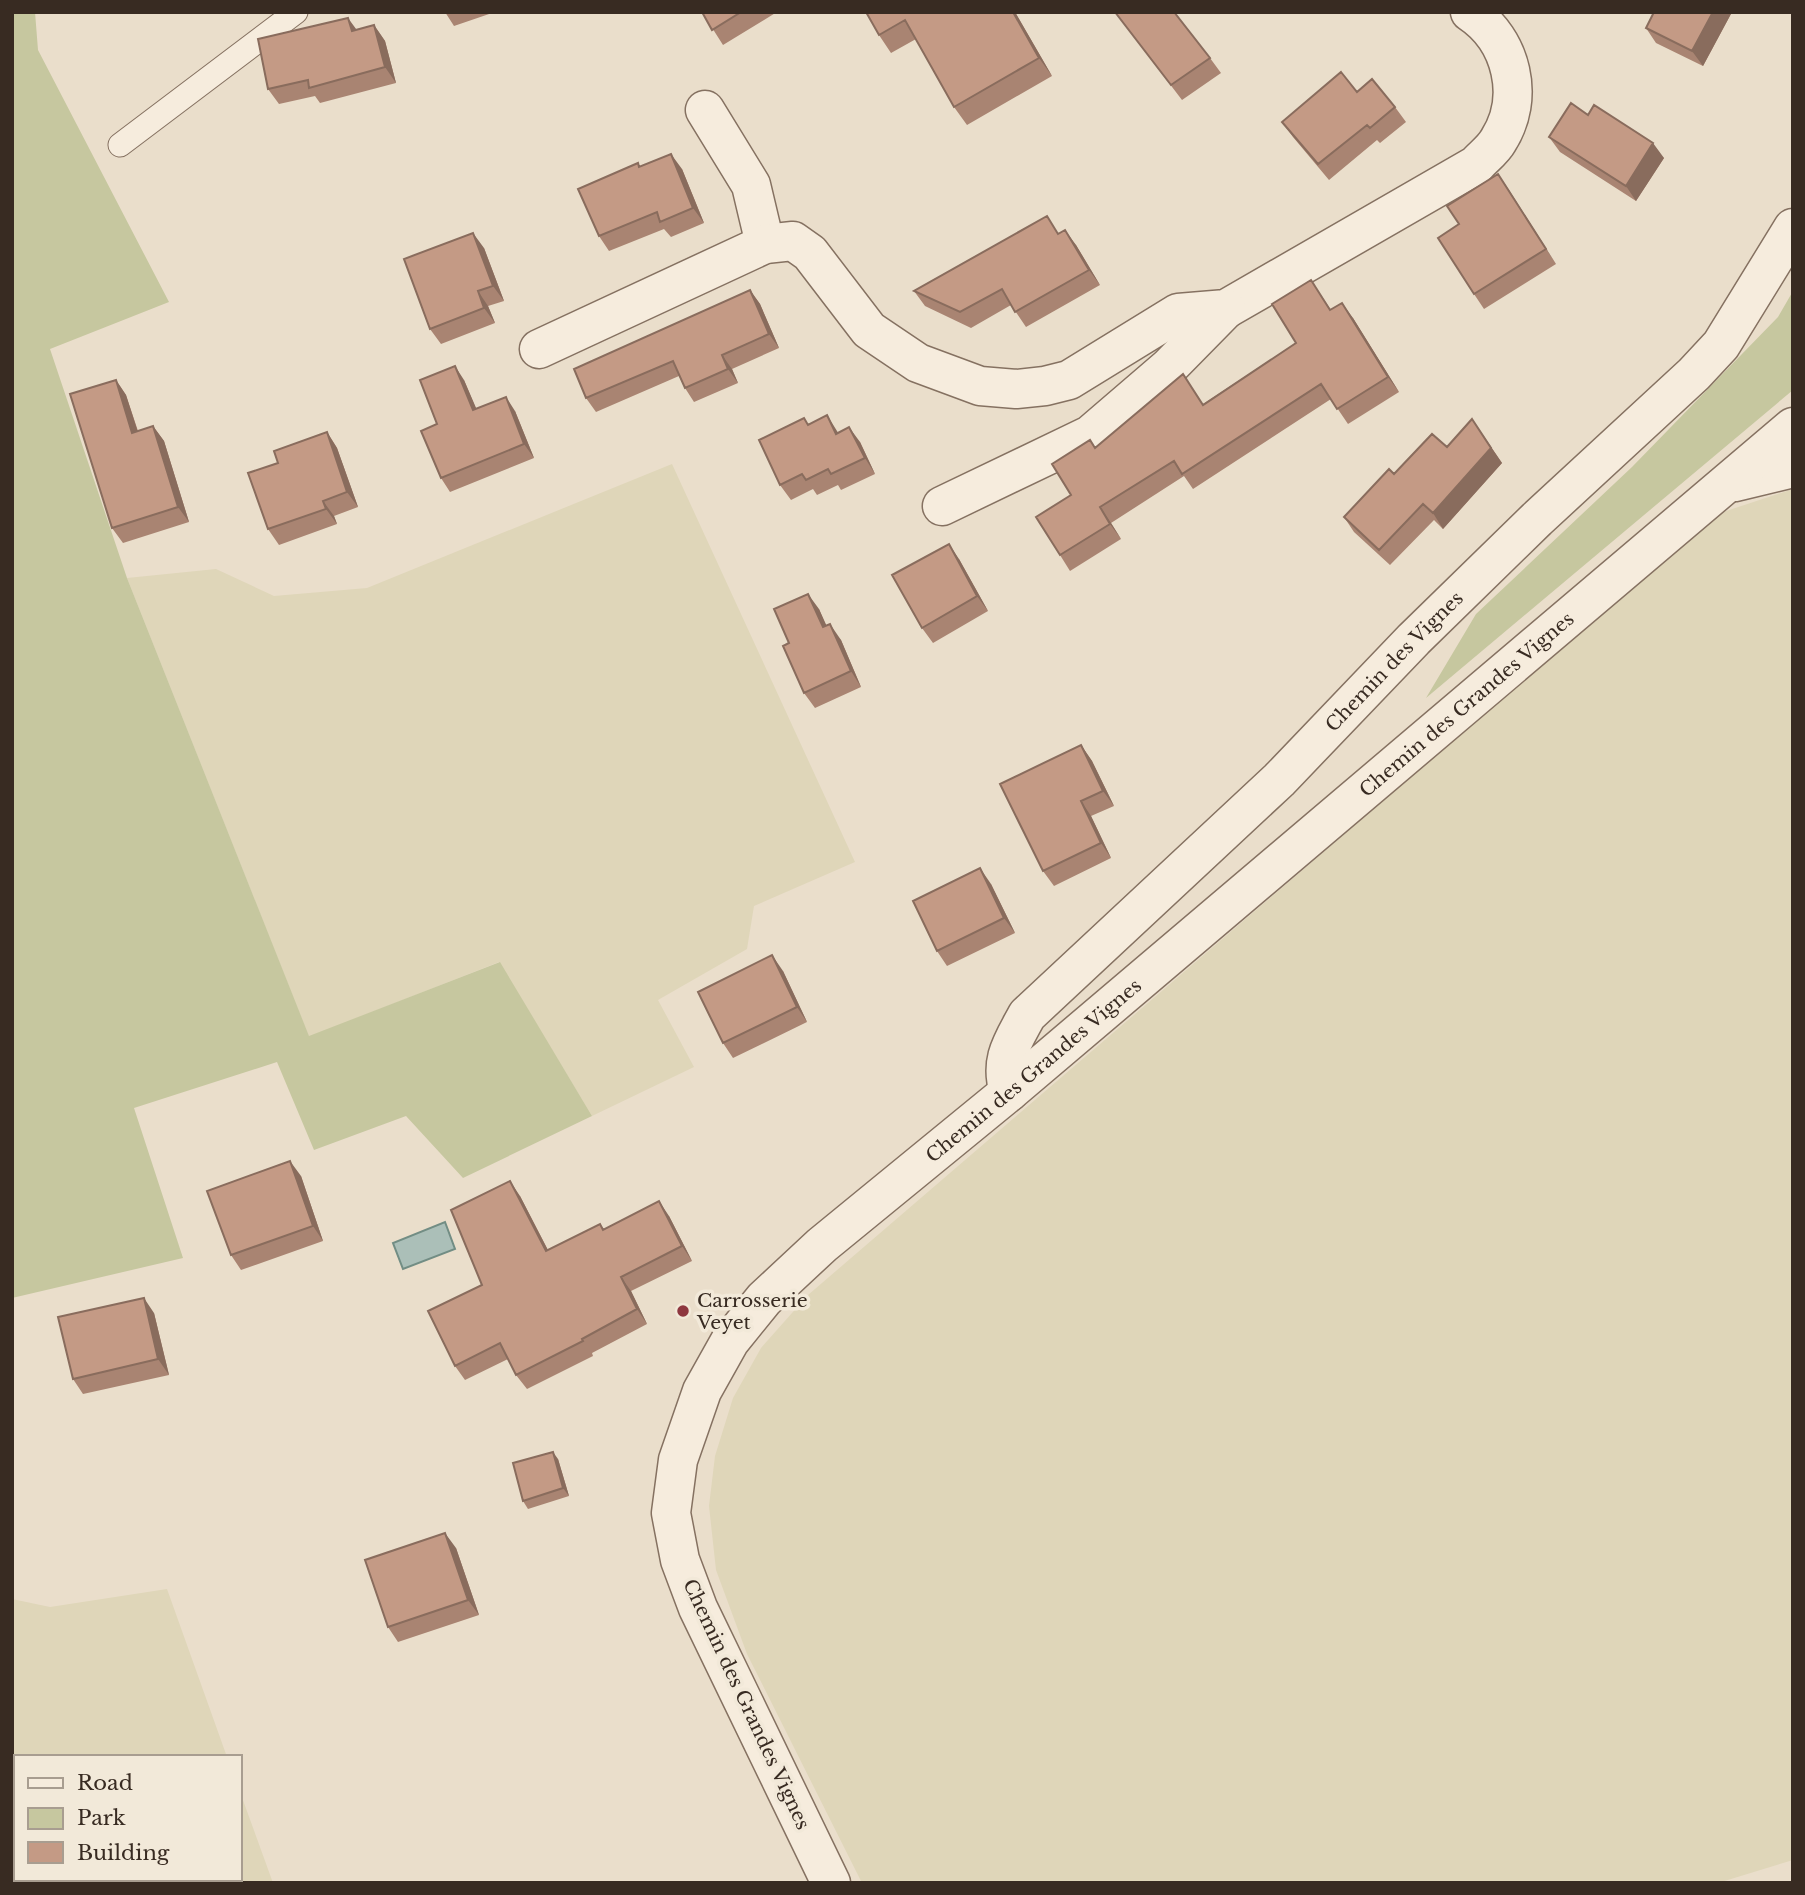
<svg xmlns="http://www.w3.org/2000/svg" width="1805" height="1895" viewBox="0 0 1805 1895" font-family="'Libre Baskerville',serif">
<style>
.farmland{fill:#dfd6b9}
.green{fill:#c6c79f}
.water{fill:#abbfb8;stroke:#728d84;stroke-width:2}
.lines{fill:none;stroke-linecap:round;stroke-linejoin:round}
.service-casing{stroke:#857161;stroke-width:25}
.minor-casing{stroke:#857161;stroke-width:41}
.service{stroke:#f6ecdd;stroke-width:23}
.minor{stroke:#f6ecdd;stroke-width:38}
.wall{fill:#a98472}
.shaded-wall{fill:#896c5d}
.building{fill:#c49a85;stroke:#896c5d;stroke-width:2}
.poi-dot{fill:#8e373f;stroke:#f2e9d9;stroke-width:2.5}
.labels{text-anchor:middle;stroke-width:7;stroke-linejoin:round;paint-order:stroke}
.street-label{font-size:19px;fill:#382b22;stroke:#f2e9d9}
.poi-label{font-size:19px;fill:#382b22;stroke:#f2e9d9;text-anchor:start}
</style>
<rect width="100%" height="100%" fill="#eadecb"/>
<path class="farmland" d="M 672,464 L 855,862 L 754,906 L 747,949 L 658,1000 L 694,1067 L 592,1116 L 499,962 L 309,1037 L 127,578 L 216,569 L 274,596 L 367,588 Z
M 1793,489 L 1793,1860 L 1718,1883 L 862,1883 L 747,1654 L 716,1570 L 709,1506 L 715,1456 L 733,1398 L 761,1348 L 808,1295 L 1717,514 Z
M 167,1589 L 227,1757 L 16,1757 L 16,1879 L 240,1879 L 240,1792 L 273,1883 L 12,1883 L 12,1599 L 50,1607 Z"/>
<path class="green" d="M 12,12 L 35,12 L 38,50 L 169,302 L 50,349 L 127,578 L 309,1036 L 500,962 L 592,1116 L 463,1178 L 406,1116 L 314,1150 L 277,1062 L 134,1108 L 183,1258 L 12,1298 Z
M 1793,291 L 1793,390 L 1426,698 L 1476,614 L 1632,467 L 1778,317 Z"/>
<path class="water" d="M 445,1222 L 455,1249 L 403,1269 L 393,1243 Z"/>
<g class="lines">
<g class="service-casing">
<path id="service" d="M 120,145 L 296,12"/>
</g>
<g class="minor-casing">
<g id="minor">
<path d="M 705,110 L 751,185 L 765,244"/>
<path d="M 539,349 L 765,244 L 793,241 L 810,253 L 869,330 L 918,363 L 980,386 L 1016,389 L 1045,386 L 1069,380 L 1178,313 L 1226,309 L 1476,165 C 1483,157 1493,150 1498,141 C 1526,98 1512,40 1470,12"/>
<path d="M 1735,482 L 1793,468"/>
<path d="M 942,506 L 1090,435 L 1168,368 L 1226,309"/>
<path id="s1" d="M 1009,1092 C 999,1060 1012,1043 1027,1015 L 1279,780 L 1414,639 L 1537,519 L 1694,374 L 1721,345 L 1793,228"/>
<path id="s2" d="M 831,1883 L 698,1608 L 680,1560 L 671,1513 L 678,1460 L 702,1391 L 730,1341 L 764,1299 L 822,1245 L 1009,1092 L 1793,427"/>
</g>
</g>
<use href="#service" class="service"/>
<use href="#minor" class="minor"/>
</g>
<path class="wall" d="M 445,12 L 495,12 L 454,26 Z
M 702,12 L 777,12 L 723,45 Z
M 866,12 L 1015,12 L 1052,76 L 967,125 L 954,107 L 916,39 L 891,53 L 879,35 Z
M 1115,12 L 1210,58 L 1221,73 L 1182,100 Z
M 1654,12 L 1732,12 L 1703,66 L 1656,43 L 1646,28 Z
M 374,25 L 385,41 L 396,83 L 320,103 L 315,96 L 279,104 L 268,89 L 357,30 Z
M 1357,92 L 1395,107 L 1406,122 L 1380,143 L 1377,140 L 1329,180 L 1293,137 L 1282,122 Z
M 1588,115 L 1664,158 L 1636,201 L 1560,152 L 1549,137 Z
M 640,166 L 682,169 L 704,223 L 671,237 L 664,229 L 609,251 L 599,236 Z
M 1498,174 L 1556,264 L 1484,309 L 1474,294 L 1459,224 Z
M 1059,233 L 1076,245 L 1100,285 L 1026,327 L 1011,305 L 971,328 L 925,306 L 914,291 Z
M 484,248 L 504,301 L 488,306 L 495,323 L 441,344 L 430,329 Z
M 750,290 L 760,304 L 779,348 L 732,369 L 738,383 L 694,402 L 685,388 L 679,376 L 596,412 L 586,398 Z
M 1321,295 L 1331,310 L 1353,318 L 1399,392 L 1348,424 L 1331,399 L 1193,489 L 1184,476 L 1111,523 L 1121,539 L 1070,571 L 1060,555 L 1071,495 L 1090,440 L 1095,448 L 1203,404 L 1296,343 Z
M 116,380 L 126,395 L 138,431 L 153,426 L 164,441 L 189,522 L 123,543 L 112,528 Z
M 464,380 L 476,409 L 515,411 L 534,458 L 450,492 L 441,478 L 437,424 Z
M 1472,419 L 1502,463 L 1443,529 L 1434,520 L 1390,565 L 1354,532 L 1344,517 L 1394,474 L 1447,447 Z
M 809,425 L 838,433 L 860,442 L 875,474 L 841,490 L 838,485 L 817,495 L 813,489 L 791,500 L 780,485 Z
M 327,432 L 337,448 L 358,507 L 334,516 L 337,524 L 279,545 L 268,529 L 278,463 Z
M 959,559 L 988,611 L 933,643 L 922,628 Z
M 819,609 L 826,626 L 841,640 L 861,687 L 815,708 L 804,693 L 789,643 Z
M 1081,745 L 1092,761 L 1114,806 L 1091,816 L 1111,858 L 1054,886 L 1043,871 Z
M 991,884 L 1015,933 L 947,966 L 937,951 Z
M 783,971 L 807,1022 L 733,1058 L 723,1043 Z
M 301,1176 L 323,1241 L 241,1270 L 231,1255 Z
M 520,1196 L 548,1250 L 600,1224 L 604,1229 L 669,1216 L 692,1261 L 631,1291 L 647,1324 L 592,1353 L 593,1356 L 527,1389 L 516,1375 L 508,1359 L 465,1380 L 455,1366 L 482,1285 Z
M 154,1313 L 169,1375 L 83,1394 L 73,1379 Z
M 558,1459 L 569,1496 L 528,1509 L 523,1501 Z
M 456,1548 L 479,1615 L 398,1642 L 388,1627 Z"/>
<path class="shaded-wall" d="M 1013,12 L 1015,12 L 1052,76 L 1039,58 Z
M 1713,12 L 1732,12 L 1703,66 L 1692,51 Z
M 348,18 L 359,33 L 352,31 Z
M 374,25 L 385,41 L 396,83 L 385,67 Z
M 1653,143 L 1664,158 L 1636,201 L 1626,186 Z
M 671,154 L 682,169 L 704,223 L 693,208 Z
M 1498,174 L 1509,190 L 1556,264 L 1546,249 Z
M 1065,230 L 1076,245 L 1100,285 L 1089,270 Z
M 473,233 L 484,248 L 504,301 L 493,286 Z
M 750,290 L 760,304 L 779,348 L 769,334 Z
M 478,291 L 488,306 L 495,323 L 484,308 Z
M 1342,303 L 1353,318 L 1399,392 L 1388,377 Z
M 722,355 L 732,369 L 738,383 L 728,369 Z
M 455,366 L 464,380 L 483,424 L 473,410 Z
M 116,380 L 126,395 L 143,448 L 132,433 Z
M 506,397 L 515,411 L 534,458 L 524,444 Z
M 827,415 L 837,431 L 847,449 L 836,434 Z
M 1472,419 L 1502,463 L 1443,529 L 1433,513 Z
M 153,426 L 164,441 L 189,522 L 178,507 Z
M 849,427 L 860,442 L 875,474 L 865,458 Z
M 327,432 L 337,448 L 358,507 L 347,492 Z
M 323,501 L 334,516 L 337,524 L 326,509 Z
M 1100,507 L 1111,523 L 1121,539 L 1110,524 Z
M 949,544 L 959,559 L 988,611 L 977,596 Z
M 808,594 L 819,609 L 834,642 L 823,627 Z
M 830,624 L 841,640 L 861,687 L 851,671 Z
M 1081,745 L 1092,761 L 1114,806 L 1103,791 Z
M 1081,801 L 1091,816 L 1111,858 L 1101,843 Z
M 980,868 L 991,884 L 1015,933 L 1004,918 Z
M 772,955 L 783,971 L 807,1022 L 797,1007 Z
M 290,1161 L 301,1176 L 323,1241 L 313,1226 Z
M 510,1181 L 520,1196 L 556,1266 L 546,1251 Z
M 659,1201 L 669,1216 L 692,1261 L 682,1246 Z
M 621,1277 L 631,1291 L 647,1324 L 637,1309 Z
M 144,1298 L 154,1313 L 169,1375 L 158,1359 Z
M 553,1452 L 558,1459 L 569,1496 L 563,1488 Z
M 445,1533 L 456,1548 L 479,1615 L 468,1600 Z"/>
<path class="building" d="M 702,12 L 741,12 L 712,30 Z
M 866,12 L 1013,12 L 1039,58 L 954,107 L 905,20 L 879,35 Z
M 1115,12 L 1174,12 L 1210,58 L 1171,85 Z
M 1654,12 L 1713,12 L 1692,51 L 1646,28 Z
M 348,18 L 352,31 L 374,25 L 385,67 L 309,88 L 308,80 L 268,89 L 258,39 Z
M 1341,72 L 1357,92 L 1372,79 L 1395,107 L 1370,128 L 1367,125 L 1318,164 L 1282,122 Z
M 1571,103 L 1588,115 L 1594,105 L 1653,143 L 1626,186 L 1549,137 Z
M 671,154 L 693,208 L 660,222 L 657,212 L 599,236 L 578,189 L 638,163 L 639,167 Z
M 1498,174 L 1546,249 L 1474,294 L 1438,238 L 1459,224 L 1447,206 Z
M 1047,216 L 1058,234 L 1065,230 L 1089,270 L 1015,312 L 1002,289 L 960,312 L 914,291 Z
M 473,233 L 493,286 L 478,291 L 484,308 L 430,329 L 404,259 Z
M 1311,280 L 1330,310 L 1342,303 L 1388,377 L 1337,409 L 1321,384 L 1182,474 L 1174,461 L 1100,507 L 1110,524 L 1060,555 L 1036,517 L 1071,495 L 1052,464 L 1090,440 L 1095,448 L 1183,374 L 1203,405 L 1296,343 L 1272,304 Z
M 750,290 L 769,334 L 722,355 L 728,369 L 685,388 L 673,361 L 586,398 L 574,369 Z
M 455,366 L 473,410 L 506,397 L 524,444 L 441,478 L 421,431 L 437,424 L 420,380 Z
M 116,380 L 132,433 L 153,426 L 178,507 L 112,528 L 70,394 Z
M 827,415 L 836,434 L 849,427 L 865,458 L 831,474 L 828,469 L 806,480 L 802,474 L 780,485 L 759,440 L 804,418 L 808,425 Z
M 1472,419 L 1491,448 L 1433,513 L 1423,504 L 1379,550 L 1344,517 L 1389,469 L 1394,474 L 1432,434 L 1447,447 Z
M 327,432 L 347,492 L 323,501 L 326,509 L 268,529 L 248,473 L 278,463 L 274,451 Z
M 949,544 L 977,596 L 922,628 L 892,575 Z
M 808,594 L 823,627 L 830,624 L 851,671 L 804,693 L 783,646 L 789,643 L 774,609 Z
M 1081,745 L 1103,791 L 1081,801 L 1101,843 L 1043,871 L 1000,784 Z
M 980,868 L 1004,918 L 937,951 L 913,901 Z
M 772,955 L 797,1007 L 723,1043 L 698,992 Z
M 290,1161 L 313,1226 L 231,1255 L 207,1191 Z
M 510,1181 L 546,1251 L 600,1224 L 603,1230 L 659,1201 L 682,1246 L 621,1277 L 637,1309 L 582,1339 L 583,1341 L 516,1375 L 500,1343 L 455,1366 L 428,1311 L 482,1285 L 451,1210 Z
M 144,1298 L 158,1359 L 73,1379 L 58,1317 Z
M 553,1452 L 563,1488 L 523,1501 L 513,1463 Z
M 445,1533 L 468,1600 L 388,1627 L 365,1560 Z"/>
<circle class="poi-dot" cx="683" cy="1311" r="7"/>
<g class="labels">
<g class="street-label">
<text dy="7" stroke="none"><textPath href="#s1" startOffset="592">Chemin des Vignes</textPath></text>
<text dy="7" stroke="none"><textPath href="#s2" startOffset="1563">Chemin des Grandes Vignes</textPath></text>
<text dy="7" stroke="none"><textPath href="#s2" startOffset="996">Chemin des Grandes Vignes</textPath></text>
<text transform="translate(747 1704) rotate(65)" y="7">Chemin des Grandes Vignes</text>
</g>
<g class="poi-label">
<text x="697" y="1307">Carrosserie<tspan x="697" dy="22">Veyet</tspan></text>
</g>
</g>
<rect width="1805" height="1895" fill="none" stroke="#382b22" stroke-width="28"/>
<rect x="14" y="1755" width="228" height="126" fill="#f2e9d9" stroke="#a89d90" stroke-width="2"/>
<rect x="28" y="1778" width="35" height="10" fill="#f6ecdd" stroke="#a89d90" stroke-width="2"/>
<text x="77" y="1790" font-size="21" fill="#382b22">Road</text>
<rect x="28" y="1808" width="35" height="21" fill="#c6c79f" stroke="#a89d90" stroke-width="2"/>
<text x="77" y="1825" font-size="21" fill="#382b22">Park</text>
<rect x="28" y="1842" width="35" height="21" fill="#c49a85" stroke="#a89d90" stroke-width="2"/>
<text x="77" y="1860" font-size="21" fill="#382b22">Building</text>
</svg>
